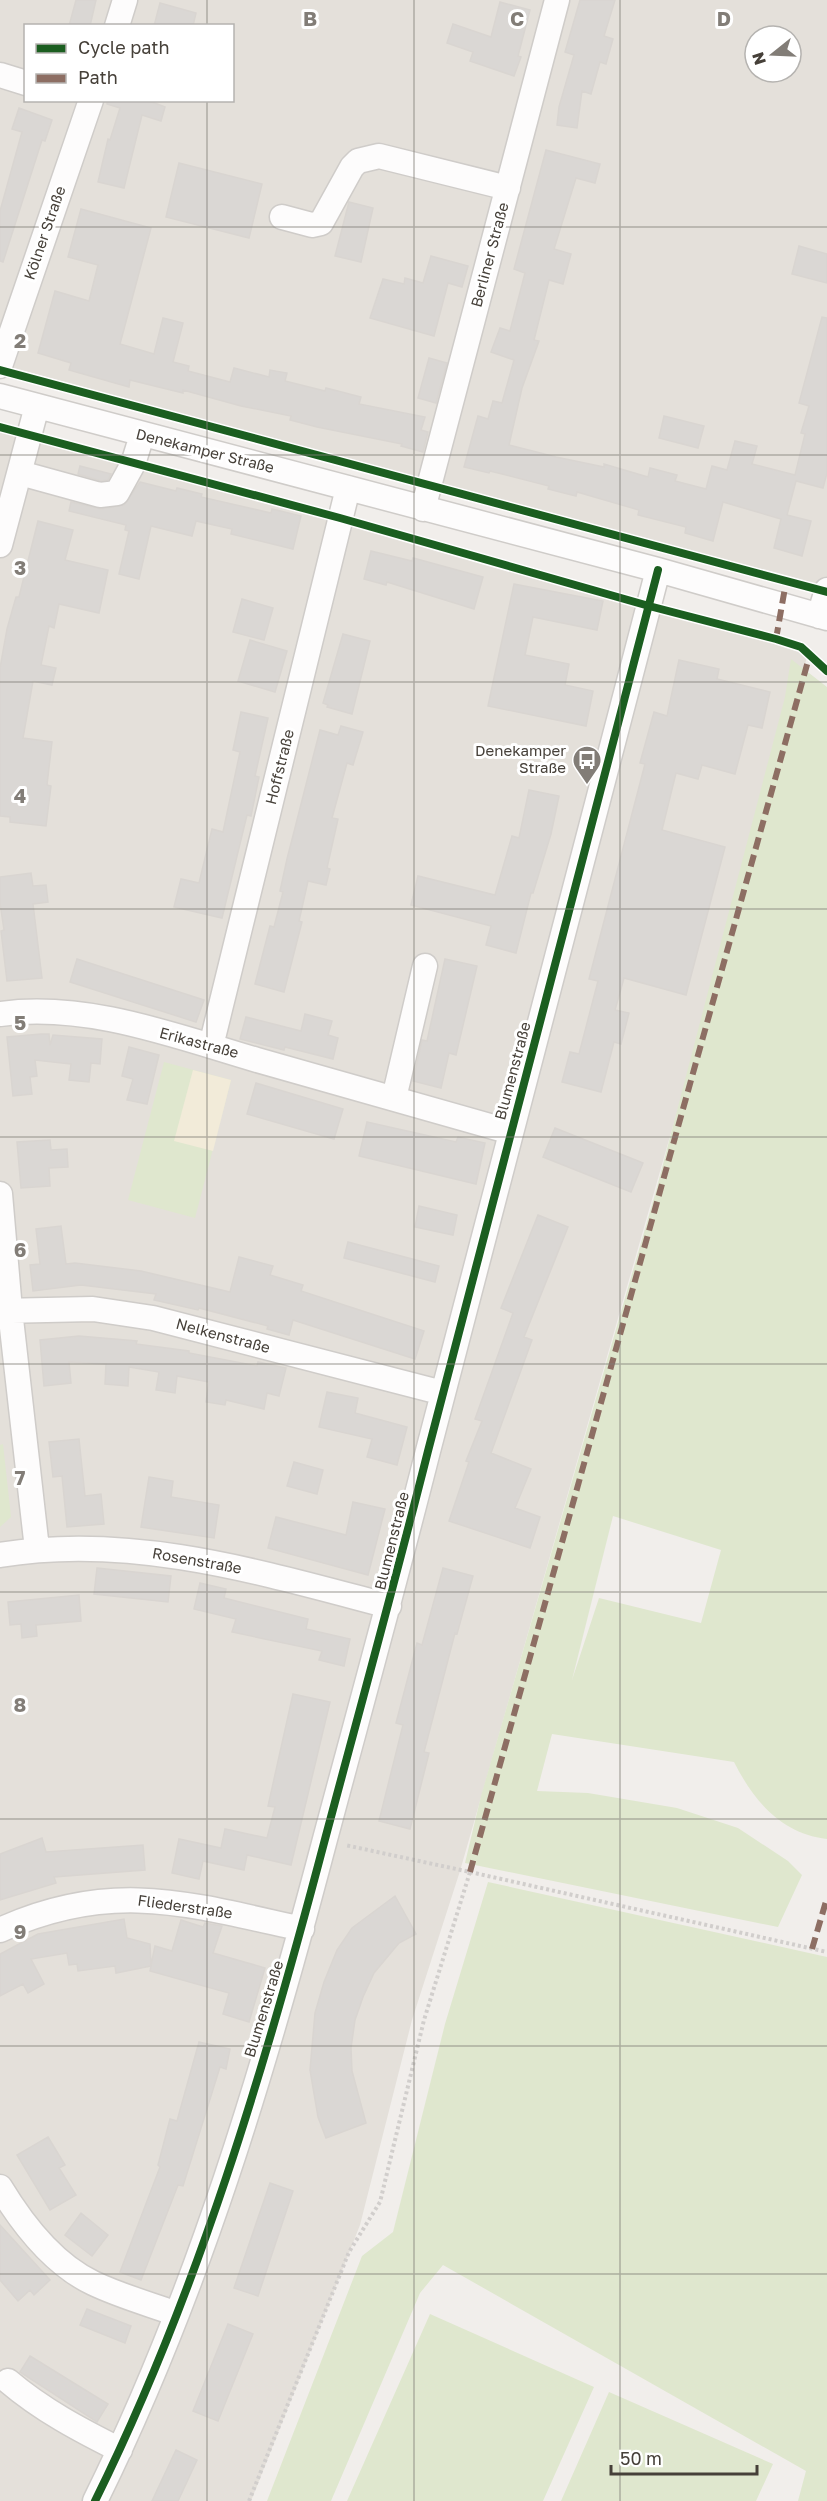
<svg xmlns="http://www.w3.org/2000/svg" width="827" height="2501" viewBox="0 0 827 2501" font-family="'Golos Text',sans-serif">
<style>
.residential{fill:#e4e0da;fill-rule:evenodd}
.green{fill:#dfe7ce;fill-rule:evenodd}
.sand{fill:#f2ebd9}
.building{fill:#dad7d4;stroke:#d9d5d1;stroke-width:1.5}
.lines{fill:none;stroke-linecap:round;stroke-linejoin:round}
.minor-casing{stroke:#cfccc9;stroke-width:27}
.path{stroke:#d1cecc;stroke-width:4;stroke-dasharray:3 3;stroke-linecap:butt}
.minor{stroke:#fdfcfc;stroke-width:24}
.quiet{stroke:#8d6e63;stroke-width:6;stroke-dasharray:12 6;stroke-linecap:butt}
.cycleway-casing{stroke:#fff;stroke-width:11}
.cycleway{stroke:#1b5e20;stroke-width:8}
.grid{fill:none;stroke:#827d77;stroke-width:1.5;stroke-opacity:0.55}
.labels{text-anchor:middle;stroke-width:6;stroke-linejoin:round;paint-order:stroke}
.street-label{font-size:15px;fill:#464039;stroke:#fff}
.poi-label{font-size:15px;fill:#464039;stroke:#fff;text-anchor:end}
.grid-label{font-size:20px;text-anchor:middle;font-weight:bold;fill:#827d77;stroke:#fff;stroke-width:6;stroke-linejoin:round;paint-order:stroke}
</style>
<rect width="100%" height="100%" fill="#f1eeeb"/>
<path class="residential" d="M 0,0 L 827,0 L 827,595 L 0,364 ZM 26,26 L 232,26 L 232,100 L 26,100 ZM 755,36 L 791,36 L 791,72 L 755,72 Z
M 0,431 L 809,650 L 460,1871 L 412,2020 L 360,2225 L 251,2501 L 0,2501 Z"/>
<path class="green" d="M 791,659 L 827,687 L 827,1839 C 781,1834 754,1801 734,1762 L 552,1734 L 537,1791 L 588,1793 L 677,1808 L 738,1828 L 788,1861 L 802,1875 L 778,1927 L 465,1863 L 481,1796 L 656,1191 L 785,697 ZM 613,1516 L 721,1550 L 701,1623 L 599,1598 L 572,1680 Z
M 164,1062 L 231,1080 L 195,1218 L 128,1200 Z
M 3,1444 L 11,1517 L 0,1527 L 0,1445 Z
M 488,1882 L 827,1957 L 827,2501 L 798,2501 L 806,2471 L 443,2265 L 420,2293 L 331,2501 L 267,2501 L 362,2256 L 393,2232 L 445,2024 Z
M 430,2314 L 594,2387 L 543,2501 L 347,2501 Z
M 609,2392 L 773,2464 L 756,2501 L 561,2501 Z"/>
<path class="sand" d="M 193,1070 L 231,1080 L 213,1151 L 174,1141 Z"/>
<path class="building" d="M 76,0 L 96,0 L 90,26 L 69,26 Z
M 580,0 L 615,0 L 604,36 L 613,39 L 606,64 L 600,62 L 591,94 L 582,91 L 577,128 L 557,125 L 559,107 L 574,55 L 565,52 Z
M 500,2 L 530,10 L 518,56 L 521,57 L 514,76 L 470,61 L 473,52 L 447,43 L 453,24 L 491,37 Z
M 160,3 L 196,13 L 193,26 L 154,26 Z
M 107,100 L 147,100 L 165,107 L 161,121 L 142,115 L 124,188 L 98,182 L 108,139 L 110,140 L 120,108 L 107,104 Z
M 19,108 L 52,120 L 45,141 L 42,140 L 3,262 L 0,261 L 0,211 L 22,132 L 12,129 Z
M 546,150 L 600,164 L 595,183 L 576,178 L 554,249 L 571,254 L 563,284 L 549,280 L 534,340 L 539,341 L 522,388 L 509,445 L 556,457 L 604,467 L 604,464 L 648,477 L 650,468 L 677,475 L 675,481 L 706,489 L 712,466 L 727,470 L 735,441 L 757,446 L 752,464 L 795,475 L 805,434 L 801,433 L 809,406 L 799,403 L 822,317 L 827,318 L 827,473 L 823,488 L 796,481 L 787,515 L 811,521 L 802,556 L 774,548 L 781,519 L 723,502 L 713,541 L 685,533 L 686,527 L 638,515 L 639,510 L 577,492 L 576,496 L 548,489 L 549,486 L 490,471 L 489,473 L 464,467 L 478,416 L 488,419 L 493,401 L 502,403 L 514,360 L 491,352 L 500,328 L 510,331 L 525,273 L 514,269 Z
M 179,163 L 262,184 L 249,238 L 166,217 Z
M 349,202 L 373,208 L 361,262 L 335,256 Z
M 81,209 L 151,228 L 120,344 L 154,354 L 163,318 L 183,323 L 173,362 L 189,366 L 188,371 L 230,382 L 234,368 L 269,377 L 270,370 L 287,373 L 285,381 L 325,391 L 326,388 L 361,397 L 359,404 L 425,417 L 421,430 L 428,432 L 423,452 L 401,446 L 402,444 L 317,427 L 290,420 L 291,416 L 241,406 L 183,390 L 183,393 L 130,380 L 129,387 L 69,370 L 71,363 L 38,353 L 55,291 L 89,301 L 98,265 L 68,257 Z
M 799,246 L 827,254 L 827,283 L 792,274 Z
M 431,256 L 468,266 L 462,287 L 448,283 L 434,336 L 370,318 L 383,279 L 404,284 L 405,278 L 423,283 Z
M 429,358 L 447,363 L 436,403 L 418,398 Z
M 664,416 L 704,426 L 698,448 L 659,438 Z
M 80,466 L 111,474 L 108,480 L 101,481 L 78,474 Z
M 140,482 L 176,491 L 177,488 L 202,494 L 201,497 L 271,513 L 272,509 L 301,516 L 293,549 L 231,534 L 232,529 L 196,521 L 192,536 L 151,526 L 139,579 L 119,574 L 129,531 L 125,530 L 126,525 L 69,511 L 71,502 L 101,509 L 124,505 Z
M 38,521 L 73,530 L 65,560 L 108,570 L 99,613 L 59,604 L 54,628 L 49,626 L 41,665 L 56,668 L 52,685 L 33,681 L 23,738 L 52,742 L 47,785 L 51,786 L 46,826 L 10,822 L 10,817 L 0,816 L 0,668 L 7,629 L 16,597 L 19,597 Z
M 371,551 L 412,561 L 413,558 L 483,577 L 474,609 L 387,582 L 386,585 L 364,579 Z
M 514,584 L 603,601 L 597,630 L 533,617 L 525,655 L 569,664 L 565,685 L 593,691 L 586,726 L 488,706 Z
M 242,599 L 273,608 L 264,640 L 233,632 Z
M 343,634 L 370,641 L 352,714 L 327,707 L 328,705 L 323,703 Z
M 250,640 L 287,651 L 275,692 L 238,681 Z
M 679,660 L 719,669 L 717,679 L 770,692 L 762,728 L 748,725 L 735,774 L 702,765 L 698,779 L 676,773 L 662,830 L 725,847 L 686,995 L 624,978 L 615,1010 L 629,1013 L 621,1044 L 614,1042 L 601,1092 L 562,1082 L 570,1052 L 579,1054 L 598,981 L 589,979 L 645,764 L 640,763 L 654,712 L 667,716 Z
M 241,712 L 268,718 L 255,776 L 259,777 L 251,816 L 247,815 L 222,918 L 174,907 L 181,879 L 199,883 L 212,829 L 223,832 L 240,752 L 233,750 Z
M 341,726 L 363,732 L 353,765 L 347,763 L 332,818 L 338,819 L 327,868 L 330,869 L 326,885 L 308,881 L 299,921 L 302,922 L 284,992 L 255,984 L 270,926 L 274,927 L 283,892 L 280,891 L 287,859 L 320,730 L 338,735 Z
M 529,790 L 559,796 L 551,834 L 533,893 L 531,893 L 516,953 L 486,945 L 491,926 L 411,905 L 418,876 L 495,895 L 512,836 L 519,838 Z
M 31,873 L 33,886 L 46,885 L 48,902 L 33,904 L 42,978 L 7,981 L 1,931 L 4,930 L 0,903 L 0,877 Z
M 77,959 L 204,1000 L 196,1022 L 70,982 Z
M 445,959 L 477,966 L 456,1055 L 449,1053 L 441,1088 L 413,1081 L 422,1040 L 427,1041 Z
M 305,1014 L 332,1021 L 328,1035 L 338,1038 L 333,1059 L 285,1047 L 284,1050 L 240,1039 L 246,1017 L 301,1031 Z
M 41,1034 L 49,1034 L 50,1045 L 53,1035 L 102,1039 L 100,1064 L 91,1063 L 89,1082 L 69,1080 L 71,1064 L 35,1060 L 37,1076 L 30,1077 L 32,1094 L 13,1096 L 7,1037 Z
M 129,1047 L 159,1055 L 147,1104 L 127,1100 L 133,1079 L 122,1076 Z
M 256,1083 L 343,1109 L 334,1139 L 247,1114 Z
M 367,1122 L 456,1142 L 458,1137 L 485,1143 L 476,1184 L 359,1156 Z
M 555,1128 L 643,1163 L 631,1192 L 543,1157 Z
M 50,1140 L 51,1150 L 67,1149 L 68,1167 L 49,1168 L 50,1186 L 21,1188 L 17,1142 Z
M 419,1206 L 457,1215 L 453,1235 L 415,1227 Z
M 538,1215 L 568,1227 L 524,1337 L 532,1340 L 491,1453 L 531,1469 L 515,1508 L 540,1517 L 530,1548 L 449,1521 L 469,1462 L 466,1461 L 482,1421 L 475,1419 L 513,1313 L 501,1308 Z
M 61,1226 L 66,1264 L 75,1263 L 141,1271 L 230,1292 L 239,1257 L 273,1266 L 270,1275 L 303,1285 L 301,1291 L 424,1331 L 415,1359 L 293,1320 L 289,1335 L 267,1329 L 268,1326 L 199,1308 L 198,1310 L 154,1300 L 156,1294 L 81,1285 L 33,1291 L 30,1265 L 40,1264 L 36,1229 Z
M 348,1242 L 439,1266 L 435,1282 L 344,1258 Z
M 79,1336 L 137,1341 L 136,1344 L 189,1351 L 189,1353 L 257,1366 L 258,1362 L 286,1368 L 279,1396 L 267,1393 L 264,1409 L 226,1400 L 225,1405 L 206,1402 L 209,1382 L 177,1376 L 175,1393 L 156,1390 L 159,1372 L 129,1367 L 128,1386 L 105,1384 L 106,1364 L 69,1362 L 71,1383 L 44,1386 L 40,1340 Z
M 327,1392 L 358,1398 L 355,1413 L 407,1427 L 397,1465 L 367,1457 L 372,1439 L 319,1427 Z
M 79,1439 L 85,1496 L 101,1494 L 104,1524 L 67,1527 L 62,1476 L 53,1477 L 49,1442 Z
M 294,1462 L 323,1470 L 317,1494 L 287,1486 Z
M 149,1477 L 173,1481 L 171,1497 L 219,1505 L 214,1538 L 141,1527 Z
M 353,1502 L 385,1509 L 368,1575 L 268,1548 L 276,1517 L 346,1535 Z
M 97,1568 L 171,1576 L 168,1602 L 94,1594 Z
M 443,1568 L 473,1576 L 457,1634 L 455,1633 L 424,1752 L 429,1753 L 410,1829 L 379,1821 L 403,1725 L 396,1723 L 417,1643 L 422,1645 Z
M 200,1583 L 226,1589 L 224,1598 L 308,1619 L 306,1629 L 350,1639 L 344,1666 L 319,1660 L 322,1651 L 232,1632 L 236,1619 L 194,1609 Z
M 79,1595 L 81,1621 L 36,1625 L 37,1636 L 22,1638 L 21,1624 L 10,1625 L 8,1602 Z
M 293,1694 L 330,1702 L 291,1865 L 247,1855 L 244,1870 L 203,1861 L 199,1879 L 172,1873 L 179,1839 L 221,1848 L 225,1829 L 267,1838 L 275,1807 L 268,1806 Z
M 42,1838 L 46,1852 L 143,1845 L 145,1870 L 54,1877 L 56,1883 L 0,1900 L 0,1854 Z
M 395,1896 L 416,1934 L 399,1943 L 374,1973 L 363,1997 L 355,2020 L 351,2048 L 352,2071 L 366,2123 L 326,2138 L 318,2117 L 310,2070 L 315,2013 L 324,1982 L 337,1950 L 352,1928 Z
M 124,1919 L 127,1938 L 150,1944 L 151,1965 L 155,1946 L 172,1951 L 181,1920 L 203,1927 L 205,1923 L 222,1926 L 213,1953 L 265,1968 L 249,2022 L 223,2014 L 229,1993 L 150,1971 L 151,1966 L 116,1973 L 115,1966 L 78,1971 L 77,1964 L 69,1965 L 67,1953 L 31,1959 L 44,1984 L 28,1993 L 23,1984 L 0,1996 L 0,1954 L 38,1934 Z
M 199,2042 L 230,2049 L 226,2069 L 220,2067 L 183,2186 L 178,2185 L 141,2280 L 120,2272 L 160,2167 L 158,2165 L 170,2119 L 177,2121 Z
M 48,2137 L 65,2165 L 59,2168 L 76,2195 L 50,2210 L 17,2155 Z
M 270,2183 L 293,2191 L 258,2296 L 234,2288 Z
M 81,2213 L 108,2235 L 92,2256 L 65,2235 Z
M 0,2225 L 50,2280 L 34,2295 L 30,2290 L 18,2301 L 0,2280 Z
M 87,2309 L 131,2326 L 125,2343 L 80,2325 Z
M 228,2324 L 253,2334 L 218,2421 L 193,2411 Z
M 30,2356 L 108,2404 L 97,2422 L 20,2372 Z
M 176,2450 L 197,2460 L 178,2501 L 152,2501 Z"/>
<g class="lines">
<g class="minor-casing">
<path id="minor" d="M 117,26 L 125,0
M 0,75 L 26,83
M 282,217 L 312,225 L 321,223 L 352,167 L 358,161 L 379,156 L 508,188
M 0,366 L 91,100
M 0,396 L 658,570 L 827,618
M 20,473 L 100,495 L 117,493 L 133,464 L 142,435
M 423,509 L 557,0
M 0,545 L 37,406
M 819,616 L 827,590
M 0,1014 C 87,1002 175,1036 257,1060 C 342,1084 426,1108 511,1132
M 211,1046 L 348,488
M 394,1098 L 425,966
M 0,1194 L 10,1310 L 37,1549
M 0,1311 L 93,1309 L 153,1318 L 443,1393
M 0,1555 C 132,1533 263,1573 389,1606
M 0,1930 C 112,1879 189,1904 302,1929
M 0,2187 C 23,2225 53,2264 93,2283 C 120,2296 149,2304 177,2314
M 8,2381 C 42,2410 80,2430 120,2450
M 95,2501 C 198,2293 265,2067 324,1843 C 359,1712 395,1582 428,1451 C 502,1157 582,864 658,570"/>
</g>
<path class="path" d="M 470,1872 L 827,1952
M 249,2501 L 349,2252 L 380,2202 L 424,2020 L 470,1872 L 345,1845"/>
<use href="#minor" class="minor"/>
<path class="quiet" d="M 776,639 L 786,582
M 470,1872 L 810,654
M 812,1949 L 827,1898"/>
<g class="cycleway-casing">
<path id="cycleway" d="M 0,370 L 827,592
M 0,427 L 340,518 L 649,606 L 776,639 L 801,647 L 827,671
M 95,2501 C 198,2293 265,2067 324,1843 C 359,1712 395,1582 428,1451 C 502,1157 582,864 658,570"/>
</g>
<use href="#cycleway" class="cycleway"/>
</g>
<path class="grid" d="M 207,0 L 207,26M 414,0 L 414,2501M 620,0 L 620,2501M 207,100 L 207,2501M 0,227 L 827,227M 0,455 L 827,455M 0,682 L 827,682M 0,909 L 827,909M 0,1137 L 827,1137M 0,1364 L 827,1364M 0,1592 L 827,1592M 0,1819 L 827,1819M 0,2046 L 827,2046M 0,2274 L 827,2274"/>
<defs>
<g id="bus-pin" transform="scale(1.5)"><path d="M0 17L-7.5 6A9.5 9.5 0 1 1 7.5 6Z" fill="#827d77" stroke="#fff"/><path d="M-5-6H5V4H4V6H2V4H-2V6H-4V4H-5ZM-3.5-4V0h7V-4ZM-3.5 1.2v1.5H-2V1.2ZM2 1.2v1.5H3.5V1.2Z" fill="#fff"/></g>
</defs>
<g fill-rule="evenodd">
<use href="#bus-pin" x="587" y="760"/>
</g>
<g class="labels">
<g class="street-label">
<text transform="translate(45 233) rotate(-71)" y="5">Kölner Straße</text>
<text transform="translate(490 255) rotate(-75)" y="5">Berliner Straße</text>
<text transform="translate(205 451) rotate(14)" y="5">Denekamper Straße</text>
<text transform="translate(280 767) rotate(-76)" y="5">Hoffstraße</text>
<text transform="translate(199 1043) rotate(15)" y="5">Erikastraße</text>
<text transform="translate(513 1071) rotate(-75)" y="5">Blumenstraße</text>
<text transform="translate(223 1336) rotate(15)" y="5">Nelkenstraße</text>
<text transform="translate(392 1541) rotate(-76)" y="5">Blumenstraße</text>
<text transform="translate(197 1561) rotate(10)" y="5">Rosenstraße</text>
<text transform="translate(185 1907) rotate(8)" y="5">Fliederstraße</text>
<text transform="translate(264 2009) rotate(-73)" y="5">Blumenstraße</text>
</g>
<g class="poi-label">
<text x="566" y="756">Denekamper<tspan x="566" dy="17">Straße</tspan></text>
</g>
</g>
<g class="grid-label">
<text x="310" y="26">B</text>
<text x="517" y="26">C</text>
<text x="724" y="26">D</text>
<text x="20" y="348">2</text>
<text x="20" y="575">3</text>
<text x="20" y="803">4</text>
<text x="20" y="1030">5</text>
<text x="20" y="1257">6</text>
<text x="20" y="1485">7</text>
<text x="20" y="1712">8</text>
<text x="20" y="1939">9</text>
</g>
<rect x="24" y="24" width="210" height="78" fill="#ffffff" stroke="#b5b3b0" stroke-width="1.5"/>
<rect x="36" y="44" width="30" height="9" fill="#1b5e20" stroke="#b5b3b0" stroke-width="1.5"/>
<text x="78" y="54" font-size="18" fill="#464039">Cycle path</text>
<rect x="36" y="74" width="30" height="9" fill="#8d6e63" stroke="#b5b3b0" stroke-width="1.5"/>
<text x="78" y="84" font-size="18" fill="#464039">Path</text>
<g transform="translate(773 54) rotate(252)"><circle r="28" fill="#ffffff" stroke="#b5b3b0" stroke-width="1.5"/>
<path d="M0-4.5L10 22L0 15L-10 22Z" fill="#827d77"/>
<text y="-9" font-size="16" font-weight="bold" text-anchor="middle" fill="#464039">N</text>
</g>
<path d="M611 2465v9h146v-9" fill="none" stroke="#464039" stroke-width="3"/>
<text x="620" y="2465" font-size="18" fill="#464039" stroke="#ffffff" stroke-width="4.5" paint-order="stroke">50 m</text>
</svg>
